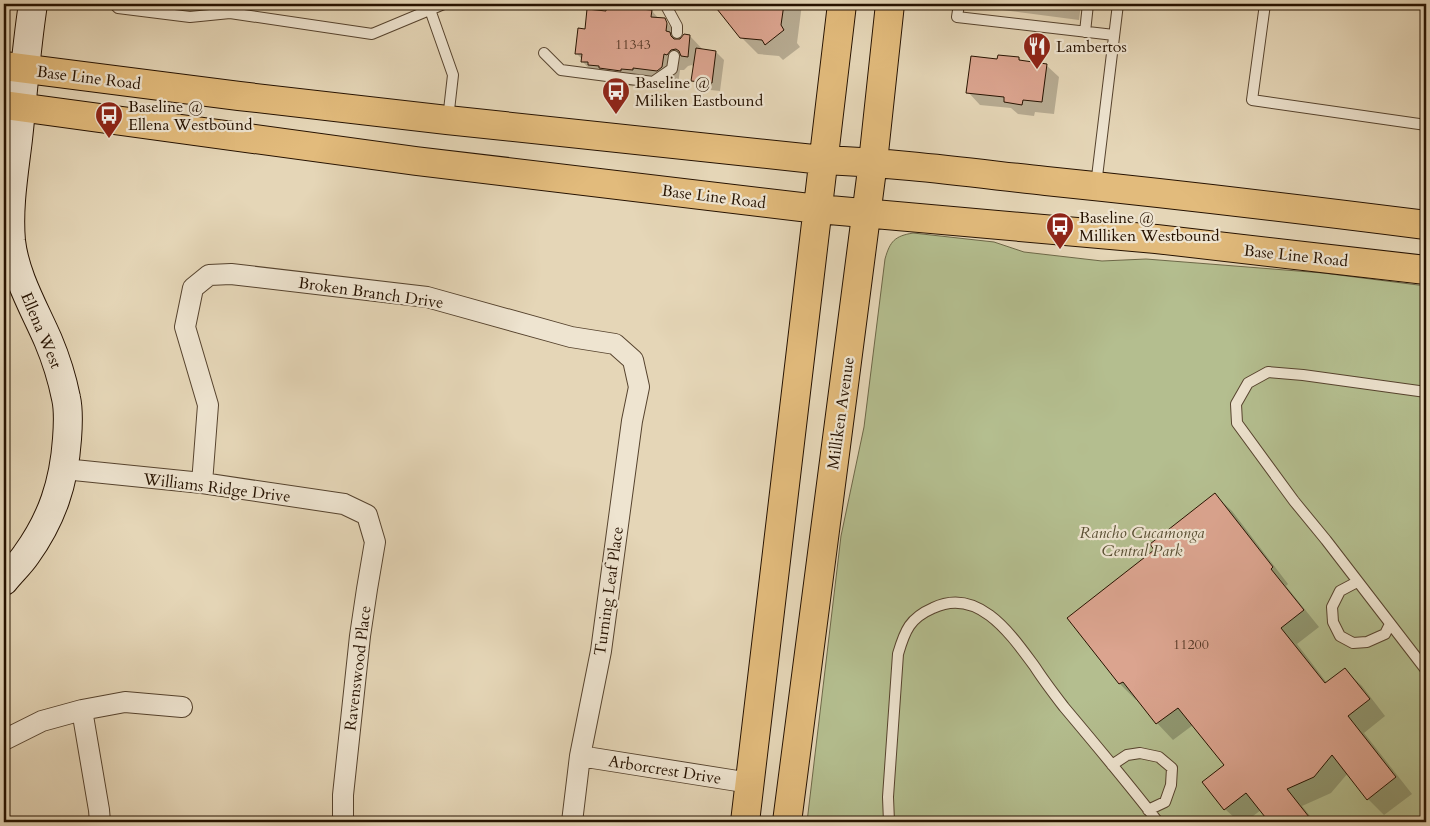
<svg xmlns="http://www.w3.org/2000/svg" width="1430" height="826" viewBox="0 0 1430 826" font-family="Cardo,serif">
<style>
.green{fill:#b4be8f;stroke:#6d6848}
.shadow{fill:#0003}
.building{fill:#dba48f;stroke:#261200}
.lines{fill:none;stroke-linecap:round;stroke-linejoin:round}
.lane-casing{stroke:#56432e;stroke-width:12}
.street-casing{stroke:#56432e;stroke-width:22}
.secondary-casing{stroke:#261200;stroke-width:30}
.primary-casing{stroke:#261200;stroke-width:30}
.lane{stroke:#eee4d0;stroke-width:10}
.street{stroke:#eee4d0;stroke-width:20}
.secondary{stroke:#eee4d0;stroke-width:28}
.primary{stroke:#e2bb7c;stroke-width:28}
.labels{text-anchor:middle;stroke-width:4.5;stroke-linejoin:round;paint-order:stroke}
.number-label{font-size:14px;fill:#533624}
.poi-label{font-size:16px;fill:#261200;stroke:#eee4d0;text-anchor:start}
.street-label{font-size:16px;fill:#261200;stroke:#eee4d0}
.park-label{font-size:16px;font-style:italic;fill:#584e32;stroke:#eee4d0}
</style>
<rect width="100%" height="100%" fill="#e5d6b7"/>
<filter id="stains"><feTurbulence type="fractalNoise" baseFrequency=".004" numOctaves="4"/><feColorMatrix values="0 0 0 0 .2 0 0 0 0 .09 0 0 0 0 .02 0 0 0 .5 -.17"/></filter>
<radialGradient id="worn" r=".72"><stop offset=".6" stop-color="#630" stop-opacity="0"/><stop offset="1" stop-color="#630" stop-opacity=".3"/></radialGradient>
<path class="green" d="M 913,233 L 994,242 L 1024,252 L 1102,261 L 1146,259 L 1323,273 L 1426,286 L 1426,822 L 807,822 L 841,536 L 864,427 L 885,259 C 890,241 895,236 913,233 Z"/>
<path class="shadow" d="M 133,4 L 217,4 L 215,20 L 143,14 Z
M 622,4 L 633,4 L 641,10 L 652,11 L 659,19 L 664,20 L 682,38 L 690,36 L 704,51 L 716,52 L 724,60 L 720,91 L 701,89 L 693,81 L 694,68 L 692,65 L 688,66 L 684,70 L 680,70 L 678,84 L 674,86 L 649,83 L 649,86 L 637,85 L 637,87 L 617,84 L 615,82 L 598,78 L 582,61 L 582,59 L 576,53 L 586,30 L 607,12 L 619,8 L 620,5 Z
M 715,4 L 802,4 L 797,43 L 800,47 L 783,60 L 779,56 L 758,54 L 741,37 Z
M 968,4 L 1081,4 L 1079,20 L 971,6 Z
M 1019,58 L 1022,62 L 1046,65 L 1059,77 L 1054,114 L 1035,112 L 1034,116 L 1018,114 L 1011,108 L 980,105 L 968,92 L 998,60 Z
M 1215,495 L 1232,511 L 1288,584 L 1286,586 L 1319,627 L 1297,644 L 1327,683 L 1345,670 L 1362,686 L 1385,716 L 1364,733 L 1412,794 L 1384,815 L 1368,799 L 1348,773 L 1331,793 L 1302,806 L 1315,822 L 1270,822 L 1261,810 L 1245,822 L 1239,822 L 1225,809 L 1225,765 L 1193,725 L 1173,740 L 1157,723 L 1138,699 L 1136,700 L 1120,684 L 1069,618 L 1156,550 Z"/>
<path class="building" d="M 619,4 L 635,4 L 641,5 L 640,9 L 652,10 L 651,17 L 665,18 L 667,23 L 666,31 L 670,32 L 671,36 L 674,39 L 680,39 L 684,34 L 690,35 L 688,57 L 681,56 L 679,51 L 676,49 L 671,50 L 667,55 L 664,54 L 662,67 L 657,71 L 633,68 L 633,70 L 621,69 L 621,71 L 599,68 L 599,66 L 588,65 L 588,62 L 581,62 L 582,54 L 575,54 L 578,28 L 585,29 L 587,9 L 606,11 L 606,5 L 618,7 Z
M 713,4 L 784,4 L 781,25 L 784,30 L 765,45 L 762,40 L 740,38 Z
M 696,48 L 716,51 L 712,83 L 691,81 Z
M 998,55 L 1019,57 L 1019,60 L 1047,64 L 1042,102 L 1023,100 L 1022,105 L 1004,102 L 1004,97 L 966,93 L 971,56 L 997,59 Z
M 1215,493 L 1273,567 L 1271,569 L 1304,610 L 1281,628 L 1325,683 L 1345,668 L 1370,699 L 1348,716 L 1396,777 L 1367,800 L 1332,755 L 1314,777 L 1287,789 L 1313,822 L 1269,822 L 1246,793 L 1224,810 L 1202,782 L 1224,765 L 1178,708 L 1156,724 L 1123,682 L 1119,684 L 1067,618 L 1154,550 L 1150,544 Z"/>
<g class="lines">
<g class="lane-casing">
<path id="lane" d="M 114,4 L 118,8 L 190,17 L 230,13
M 231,4 L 230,13 L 372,34 L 444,4
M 428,4 L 453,75 L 448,119
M 665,4 L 677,26 L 677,33
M 959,4 L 957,17 L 1114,35
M 1265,4 L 1252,100 L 1426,125
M 1422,4 L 1426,4
M 1085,32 L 1088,4
M 544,53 L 561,70 L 653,82 L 672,69 L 674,56
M 1096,185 L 1118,4
M 1426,392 L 1303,375 L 1268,372 L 1248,383 L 1236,404 L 1237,423 L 1294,501 L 1326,540 L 1426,670
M 1357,582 L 1340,591 L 1332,607 L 1333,622 L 1340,636 L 1353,643 L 1367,642 L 1385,634 L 1390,624
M 1112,765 L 1127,755 L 1140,753 L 1159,757 L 1172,768 L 1171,785 L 1165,802 L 1148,810
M 889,822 L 888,797 L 898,654 C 905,630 910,618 933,608 C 979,586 1012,636 1035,667 C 1044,681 1054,694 1064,707 C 1096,745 1128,783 1158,822"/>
</g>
<g class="street-casing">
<path id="street" d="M 64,469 L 202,483 L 344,504 L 367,515 L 375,542 L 367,589 L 360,636 L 343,795 L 343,822
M 202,483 L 208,405 L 185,327 L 193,288 L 209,275 L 231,274 L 427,297 L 571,337 L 615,344 L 633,360 L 639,387 L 632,421 L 601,651 L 580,756 L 572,822
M 82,710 L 99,810 L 100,822
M 4,740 L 42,721 L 82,710 L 125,702 L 182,707
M 580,756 L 750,783"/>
</g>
<g class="secondary-casing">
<path id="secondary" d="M 4,581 C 11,572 20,564 26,555 C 52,519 64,483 67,439 C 68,426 69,411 66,398 C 62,378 56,359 48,340 C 34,308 15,276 11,241 C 8,207 14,173 18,139 C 23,94 26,49 33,4"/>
</g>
<g class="primary-casing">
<path id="primary" d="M 4,66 L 239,96 L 447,120 L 823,160 C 898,163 972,173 1046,181 C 1173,194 1300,209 1426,225
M 4,105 L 416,161 L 818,209 L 1156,239 L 1426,270
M 745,822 L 842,4
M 787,822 L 873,162 L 890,4"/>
</g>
<use href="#lane" class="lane"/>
<use href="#street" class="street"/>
<use href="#secondary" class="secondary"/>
<use href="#primary" class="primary"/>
</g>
<defs>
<g id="restaurant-pin" transform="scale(1.4375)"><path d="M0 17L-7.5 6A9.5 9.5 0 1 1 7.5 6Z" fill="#8f2418" stroke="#eee4d0"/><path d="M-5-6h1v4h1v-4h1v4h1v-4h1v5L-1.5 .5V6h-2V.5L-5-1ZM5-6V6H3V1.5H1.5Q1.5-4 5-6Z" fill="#fff"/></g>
<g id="bus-pin" transform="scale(1.4375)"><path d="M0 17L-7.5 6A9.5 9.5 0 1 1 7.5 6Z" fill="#8f2418" stroke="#eee4d0"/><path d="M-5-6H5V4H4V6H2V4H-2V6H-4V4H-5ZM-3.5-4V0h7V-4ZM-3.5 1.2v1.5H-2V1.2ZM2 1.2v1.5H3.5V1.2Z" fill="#fff"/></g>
</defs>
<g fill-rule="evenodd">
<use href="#restaurant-pin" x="1037" y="46"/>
<use href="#bus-pin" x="616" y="91"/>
<use href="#bus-pin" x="109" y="115"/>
<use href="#bus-pin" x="1060" y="226"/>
</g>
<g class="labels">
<g class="number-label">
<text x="633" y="49">11343</text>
<text x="1191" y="649">11200</text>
</g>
<g class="poi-label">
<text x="1056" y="52">Lambertos</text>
<text x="635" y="88">Baseline @<tspan x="635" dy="18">Miliken Eastbound</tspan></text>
<text x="128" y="112">Baseline @<tspan x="128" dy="18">Ellena Westbound</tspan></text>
<text x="1079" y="223">Baseline @<tspan x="1079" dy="18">Milliken Westbound</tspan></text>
</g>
<g class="street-label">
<text transform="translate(89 77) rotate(7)" y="6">Base Line Road</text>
<text transform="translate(714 196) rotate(7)" y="6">Base Line Road</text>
<text transform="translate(1296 255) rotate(6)" y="6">Base Line Road</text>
<text transform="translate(371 292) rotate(8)" y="6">Broken Branch Drive</text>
<text transform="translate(42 330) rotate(67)" y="6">Ellena West</text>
<text transform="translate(840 413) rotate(-82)" y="6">Milliken Avenue</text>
<text transform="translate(217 487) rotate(7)" y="6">Williams Ridge Drive</text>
<text transform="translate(608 591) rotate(-82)" y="6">Turning Leaf Place</text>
<text transform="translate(357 668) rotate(-83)" y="6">Ravenswood Place</text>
<text transform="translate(665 769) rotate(9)" y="6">Arborcrest Drive</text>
</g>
<g class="park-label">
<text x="1142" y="538">Rancho Cucamonga<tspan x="1142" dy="18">Central Park</tspan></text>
</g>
</g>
<rect width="1430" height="826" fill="none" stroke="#e5d6b7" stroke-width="20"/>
<rect x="5" y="5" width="1420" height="816" fill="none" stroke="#261200" stroke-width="2.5"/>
<rect x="10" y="10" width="1410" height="806" fill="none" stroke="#261200"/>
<rect width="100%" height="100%" filter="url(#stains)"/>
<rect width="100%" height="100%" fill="url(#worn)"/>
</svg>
